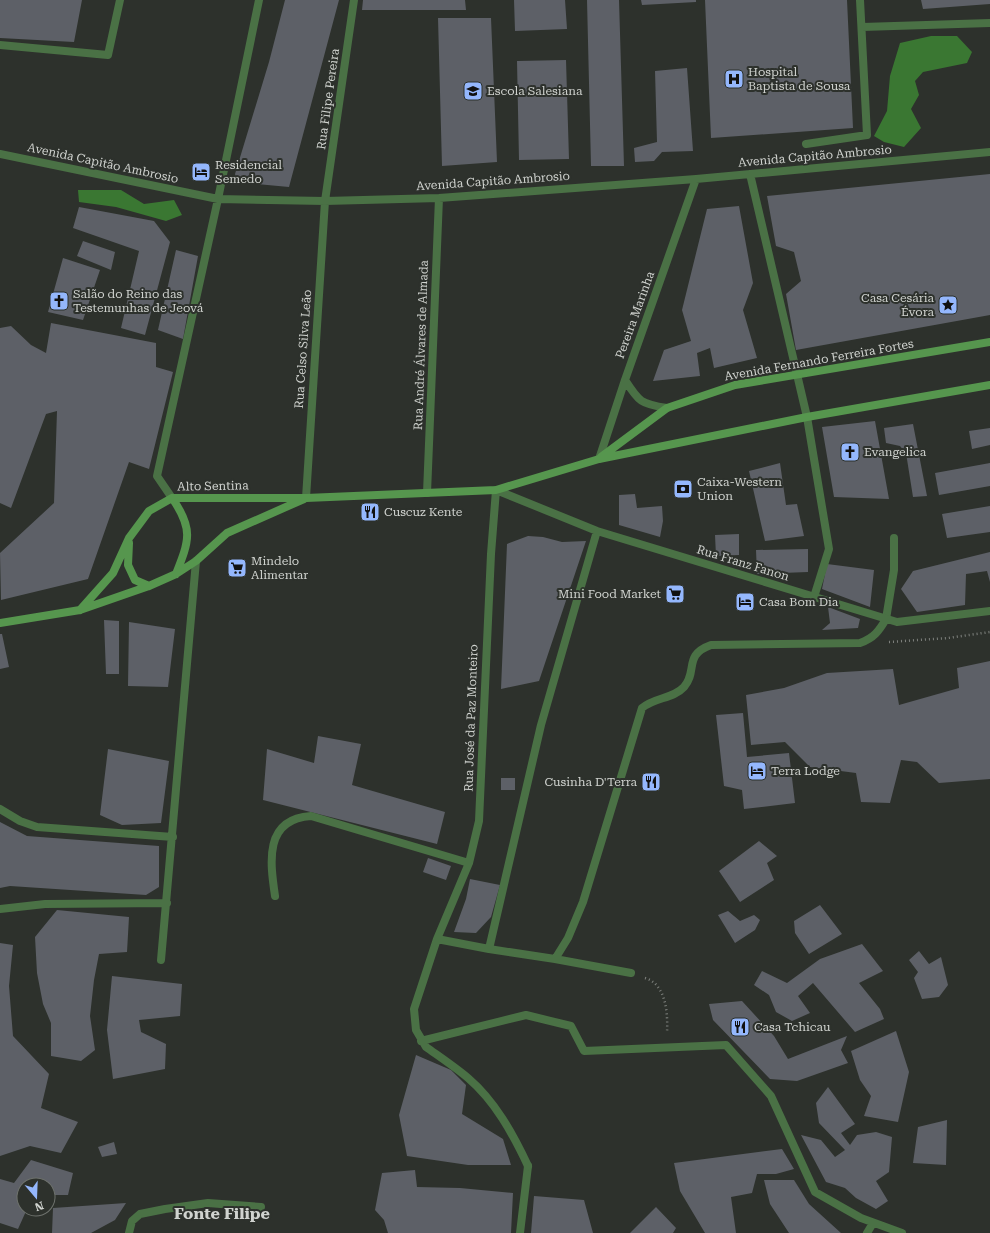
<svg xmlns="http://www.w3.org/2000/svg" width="990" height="1233" viewBox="0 0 990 1233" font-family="'Roboto Serif',serif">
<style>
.forest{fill:#3a7732}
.building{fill:#5d6067}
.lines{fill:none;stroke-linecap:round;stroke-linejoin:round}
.path{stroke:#7f827e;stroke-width:2.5;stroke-dasharray:1 3;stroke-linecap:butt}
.service{stroke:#4a7145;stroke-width:8}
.minor{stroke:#4a7145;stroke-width:8}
.secondary{stroke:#56964e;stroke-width:8}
.labels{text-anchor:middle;stroke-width:4;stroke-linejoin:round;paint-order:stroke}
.poi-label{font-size:12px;fill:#d0d3cf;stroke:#2d312c;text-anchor:start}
.street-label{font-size:12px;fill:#d0d3cf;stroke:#2d312c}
.district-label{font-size:16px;font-weight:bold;fill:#d0d3cf;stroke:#2d312c}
</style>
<rect width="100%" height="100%" fill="#2d312c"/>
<path class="forest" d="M 931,36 L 957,36 L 972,52 L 967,63 L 923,72 L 915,81 L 919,95 L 911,109 L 921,128 L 904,147 L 884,142 L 874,136 L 887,111 L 890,76 L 900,43 Z
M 78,190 L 121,190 L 144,204 L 174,200 L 182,215 L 166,221 L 116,207 L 79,202 Z"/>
<path class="building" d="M 0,0 L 82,0 L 74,42 L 0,38 Z
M 285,0 L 339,0 L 289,187 L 237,182 L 235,174 L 269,62 Z
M 363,0 L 465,0 L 466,10 L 362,10 Z
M 514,0 L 565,0 L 567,29 L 515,31 Z
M 587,0 L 619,0 L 624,166 L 591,166 Z
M 641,0 L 696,0 L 696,2 L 642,5 Z
M 705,0 L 847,0 L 853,128 L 711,138 Z
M 921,0 L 990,0 L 990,4 L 923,9 Z
M 438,18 L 491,18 L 497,162 L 442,166 Z
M 566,60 L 569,159 L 519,160 L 517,61 Z
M 687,68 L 693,151 L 662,152 L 654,161 L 635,162 L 634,148 L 657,142 L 655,71 Z
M 990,174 L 990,315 L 796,350 L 786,294 L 801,281 L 794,252 L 776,246 L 767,196 Z
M 739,206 L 753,283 L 743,310 L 757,358 L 714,368 L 710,348 L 697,353 L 700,376 L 653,381 L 664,350 L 691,341 L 682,310 L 707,209 Z
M 79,207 L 154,221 L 170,242 L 145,335 L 121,328 L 139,251 L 73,228 Z
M 83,241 L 115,252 L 111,270 L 77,256 Z
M 176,250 L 198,256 L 183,339 L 158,330 Z
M 63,258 L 100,270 L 83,320 L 48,312 Z
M 51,323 L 156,343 L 156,367 L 173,372 L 149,469 L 129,462 L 88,579 L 1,600 L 0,553 L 54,503 L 57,411 L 46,414 L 11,508 L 0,503 L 0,328 L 11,326 L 31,345 L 46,353 Z
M 875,421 L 889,499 L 834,497 L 822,427 Z
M 913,424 L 927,496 L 913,497 L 906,453 L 900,446 L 886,443 L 884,428 Z
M 990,428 L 990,445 L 972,449 L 969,431 Z
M 780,463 L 786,505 L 797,504 L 804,536 L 765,541 L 749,471 Z
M 990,463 L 990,486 L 939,495 L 935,473 Z
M 635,494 L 637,508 L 662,506 L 663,521 L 660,537 L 619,525 L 619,495 Z
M 990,506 L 990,532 L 947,538 L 942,514 Z
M 739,534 L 739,555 L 716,556 L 715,535 Z
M 528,536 L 543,537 L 562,542 L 586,541 L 539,681 L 501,689 L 507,544 Z
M 808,549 L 808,572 L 757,574 L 756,550 Z
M 990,552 L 990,582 L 987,571 L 966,574 L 965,605 L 917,612 L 901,589 L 913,571 Z
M 827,564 L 874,570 L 870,607 L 822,589 Z
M 828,607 L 860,619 L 858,628 L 822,630 L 830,623 Z
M 104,620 L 119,621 L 119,674 L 106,674 Z
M 129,622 L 175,629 L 168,687 L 128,686 Z
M 0,634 L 2,634 L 9,667 L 0,669 Z
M 990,661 L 990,779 L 939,783 L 917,762 L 901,760 L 890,803 L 861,802 L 856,773 L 810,767 L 785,742 L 751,745 L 746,695 L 784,688 L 827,673 L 893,669 L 899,705 L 959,688 L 957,668 Z
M 743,713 L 747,757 L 789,753 L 795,803 L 744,809 L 742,790 L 724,786 L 716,715 Z
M 318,736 L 361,744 L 352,785 L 445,812 L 437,844 L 263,800 L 267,749 L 314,763 Z
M 108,749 L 169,761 L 161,823 L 122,825 L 100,815 Z
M 501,778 L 515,778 L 515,790 L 501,790 Z
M 0,822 L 27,836 L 159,846 L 159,887 L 146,895 L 10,886 L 0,888 Z
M 759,841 L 777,856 L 767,863 L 774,880 L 740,902 L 719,871 Z
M 428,858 L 451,866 L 446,880 L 423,872 Z
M 470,879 L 500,885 L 491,917 L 476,933 L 454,932 L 466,899 Z
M 820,905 L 842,934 L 809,954 L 795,933 L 794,921 Z
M 57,910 L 129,917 L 127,952 L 99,954 L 94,980 L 90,1016 L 95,1050 L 81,1061 L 51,1056 L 51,1023 L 43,1004 L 37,973 L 35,937 Z
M 728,911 L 740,921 L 754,915 L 760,920 L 755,930 L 735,943 L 718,915 Z
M 0,943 L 13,945 L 9,986 L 13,1036 L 49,1074 L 41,1108 L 78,1122 L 61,1153 L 30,1146 L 0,1156 Z
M 862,944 L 883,971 L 859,983 L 880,1009 L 884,1019 L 855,1032 L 813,983 L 798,996 L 810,1013 L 792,1021 L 776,1012 L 769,995 L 754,985 L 762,971 L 787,983 L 820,959 Z
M 919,951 L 929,964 L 941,957 L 948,985 L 939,997 L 922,999 L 914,978 L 918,972 L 909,960 Z
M 112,976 L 182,984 L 180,1016 L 139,1020 L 141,1032 L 166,1044 L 165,1069 L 113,1079 L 107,1030 Z
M 742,1001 L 774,1036 L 788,1059 L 847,1036 L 841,1050 L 848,1063 L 797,1081 L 770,1079 L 713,1020 L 709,1004 Z
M 896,1031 L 909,1072 L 898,1122 L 864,1116 L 871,1096 L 860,1080 L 851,1051 Z
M 416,1055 L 451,1070 L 466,1085 L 462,1114 L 503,1139 L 511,1165 L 468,1165 L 407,1156 L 399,1115 Z
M 828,1087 L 855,1124 L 841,1133 L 850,1145 L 857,1135 L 876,1132 L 892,1137 L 889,1172 L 876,1181 L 888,1201 L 876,1209 L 856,1198 L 845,1188 L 826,1182 L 801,1135 L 821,1140 L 835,1157 L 845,1150 L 819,1123 L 816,1103 Z
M 947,1120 L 946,1165 L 913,1163 L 918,1127 Z
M 114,1142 L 117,1154 L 102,1157 L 98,1147 Z
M 782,1149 L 794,1169 L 776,1174 L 757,1174 L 752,1193 L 731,1197 L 736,1233 L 705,1233 L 680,1191 L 674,1163 Z
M 31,1160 L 73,1173 L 68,1195 L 48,1195 L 48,1185 L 24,1185 L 24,1209 L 27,1209 L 18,1229 L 0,1223 L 0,1179 L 14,1183 Z
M 415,1170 L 417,1187 L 460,1188 L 513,1193 L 511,1233 L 388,1233 L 384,1220 L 375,1210 L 382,1173 Z
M 764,1180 L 794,1180 L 809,1204 L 841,1233 L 789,1233 L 770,1204 Z
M 534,1196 L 584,1200 L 593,1233 L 531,1233 Z
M 126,1203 L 115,1220 L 91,1233 L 52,1233 L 53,1208 Z
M 656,1207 L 676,1228 L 673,1233 L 630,1233 Z"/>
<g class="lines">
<path class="path" d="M 889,642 L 948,638 L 990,632
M 645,978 C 666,984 668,1013 667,1032"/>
<path class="service" d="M 807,417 L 829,549 L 814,597
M 886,619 L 894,570 L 894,538
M 520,1233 L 528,1166"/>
<path class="minor" d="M 862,27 L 990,23
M 0,45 L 108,55 L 120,0
M 806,144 L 867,135 L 860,0
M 0,154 L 218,199 L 325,201 L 439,198 L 696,179 L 990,152
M 750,174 L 807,417
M 625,380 C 639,402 641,404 667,408
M 599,459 L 625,380 L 696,179
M 427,493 L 439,198
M 172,498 L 157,476 L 218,199 L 259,0
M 306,498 L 325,201 L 354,0
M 0,809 L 20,821 L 37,827 L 173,837
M 275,896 C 270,862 264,819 311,816 L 469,863
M 0,909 L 45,904 L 167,903
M 437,939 L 469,863 L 479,821 L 491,554 L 496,490 L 597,531 L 897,622 L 990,611
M 489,949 L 555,959 L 568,938 L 583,902 L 642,708 C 655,697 673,699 684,687 C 698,671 683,655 711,645 L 860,643 C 874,638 879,631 886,619
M 555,959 L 631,973
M 161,960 L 196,561
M 421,1041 L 526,1015 L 571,1026 L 584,1051 L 726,1045 L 771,1096 L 815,1192 L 861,1218 L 902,1233
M 528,1166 C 513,1134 495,1101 468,1078 C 455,1067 440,1057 426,1047 L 416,1030 L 414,1009 L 437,939 L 489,949 L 541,725 L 597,531
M 129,1233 L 132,1221 L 140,1214 L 165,1209 L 208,1203 L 261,1207
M 867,1233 L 873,1223"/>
<path class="secondary" d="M 601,457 L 667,408 L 735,385 L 990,342
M 172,498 C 194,529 189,541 176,574
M 129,543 L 128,565 L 135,580 L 149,586
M 80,610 L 113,573 L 129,538 L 149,511 L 172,498 L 306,498 L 496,490 L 599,459 L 807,417 L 990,385
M 0,623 L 80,610 L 149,586 L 176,574 L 196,561 L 227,533 L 304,499"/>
</g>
<defs>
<g id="hospital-square" transform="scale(1)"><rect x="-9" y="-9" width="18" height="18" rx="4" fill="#94b7fd" stroke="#2d312c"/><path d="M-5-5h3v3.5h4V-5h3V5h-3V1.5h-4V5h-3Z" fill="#111"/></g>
<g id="school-square" transform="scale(1)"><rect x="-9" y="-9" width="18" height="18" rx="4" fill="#94b7fd" stroke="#2d312c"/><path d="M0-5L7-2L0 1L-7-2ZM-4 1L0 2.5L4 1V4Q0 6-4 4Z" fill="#111"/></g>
<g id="hotel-square" transform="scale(1)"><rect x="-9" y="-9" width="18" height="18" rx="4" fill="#94b7fd" stroke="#2d312c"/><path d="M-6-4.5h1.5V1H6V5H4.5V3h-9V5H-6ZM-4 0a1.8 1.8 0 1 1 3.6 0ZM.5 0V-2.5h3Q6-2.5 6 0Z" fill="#111"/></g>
<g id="church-square" transform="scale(1)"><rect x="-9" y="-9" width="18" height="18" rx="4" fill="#94b7fd" stroke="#2d312c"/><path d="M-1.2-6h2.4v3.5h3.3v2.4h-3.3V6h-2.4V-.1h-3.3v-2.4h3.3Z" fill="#111"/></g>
<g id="sight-square" transform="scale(1)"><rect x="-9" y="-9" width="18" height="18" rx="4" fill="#94b7fd" stroke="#2d312c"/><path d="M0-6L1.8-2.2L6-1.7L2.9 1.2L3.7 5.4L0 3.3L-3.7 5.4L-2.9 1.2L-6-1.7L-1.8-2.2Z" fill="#111"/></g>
<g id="bank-square" transform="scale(1)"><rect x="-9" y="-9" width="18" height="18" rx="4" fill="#94b7fd" stroke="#2d312c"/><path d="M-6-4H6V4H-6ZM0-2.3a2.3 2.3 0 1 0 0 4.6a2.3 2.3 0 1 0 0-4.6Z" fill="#111"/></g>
<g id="restaurant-square" transform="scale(1)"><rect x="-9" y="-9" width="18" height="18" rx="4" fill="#94b7fd" stroke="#2d312c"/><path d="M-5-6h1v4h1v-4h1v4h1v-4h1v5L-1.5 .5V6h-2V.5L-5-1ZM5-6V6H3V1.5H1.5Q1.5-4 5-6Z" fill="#111"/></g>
<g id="supermarket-square" transform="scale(1)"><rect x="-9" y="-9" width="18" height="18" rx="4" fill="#94b7fd" stroke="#2d312c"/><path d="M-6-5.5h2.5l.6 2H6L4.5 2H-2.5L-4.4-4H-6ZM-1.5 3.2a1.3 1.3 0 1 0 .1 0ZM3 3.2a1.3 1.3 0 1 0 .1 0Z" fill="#111"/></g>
</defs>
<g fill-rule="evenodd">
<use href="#hospital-square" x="734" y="79"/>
<use href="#school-square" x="473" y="91"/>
<use href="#hotel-square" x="201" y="172"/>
<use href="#church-square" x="59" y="301"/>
<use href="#sight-square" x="948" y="305"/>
<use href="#church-square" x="850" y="452"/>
<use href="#bank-square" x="683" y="489"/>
<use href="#restaurant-square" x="370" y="512"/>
<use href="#supermarket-square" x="237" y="568"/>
<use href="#supermarket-square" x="675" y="594"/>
<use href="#hotel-square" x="745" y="602"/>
<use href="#hotel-square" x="757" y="771"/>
<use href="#restaurant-square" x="651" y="782"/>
<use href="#restaurant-square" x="740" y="1027"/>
</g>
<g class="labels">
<g class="poi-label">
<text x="748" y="76">Hospital<tspan x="748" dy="14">Baptista de Sousa</tspan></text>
<text x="487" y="95">Escola Salesiana</text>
<text x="215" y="169">Residencial<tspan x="215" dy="14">Semedo</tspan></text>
<text x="73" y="298">Salão do Reino das<tspan x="73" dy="14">Testemunhas de Jeová</tspan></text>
<text x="934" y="302" text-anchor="end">Casa Cesária<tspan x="934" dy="14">Évora</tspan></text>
<text x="864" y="456">Evangelica</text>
<text x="697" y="486">Caixa-Western<tspan x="697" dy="14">Union</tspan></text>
<text x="384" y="516">Cuscuz Kente</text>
<text x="251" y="565">Mindelo<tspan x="251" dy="14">Alimentar</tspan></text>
<text x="661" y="598" text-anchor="end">Mini Food Market</text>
<text x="759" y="606">Casa Bom Dia</text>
<text x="771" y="775">Terra Lodge</text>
<text x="637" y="786" text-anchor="end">Cusinha D'Terra</text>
<text x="754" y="1031">Casa Tchicau</text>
</g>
<g class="street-label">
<text transform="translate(328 99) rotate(-82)" y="4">Rua Filipe Pereira</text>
<text transform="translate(815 156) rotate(-5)" y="4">Avenida Capitão Ambrosio</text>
<text transform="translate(103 163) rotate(12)" y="4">Avenida Capitão Ambrosio</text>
<text transform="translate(493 181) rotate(-4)" y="4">Avenida Capitão Ambrosio</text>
<text transform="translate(635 315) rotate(-70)" y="4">Pereira Marinha</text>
<text transform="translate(421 345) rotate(-88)" y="4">Rua André Álvares de Almada</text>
<text transform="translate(303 349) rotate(-86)" y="4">Rua Celso Silva Leão</text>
<text transform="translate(819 360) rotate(-10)" y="4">Avenida Fernando Ferreira Fortes</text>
<text transform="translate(213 486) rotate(-1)" y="4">Alto Sentina</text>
<text transform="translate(743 563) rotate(17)" y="4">Rua Franz Fanon</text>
<text transform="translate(471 718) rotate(-88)" y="4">Rua José da Paz Monteiro</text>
</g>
<g class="district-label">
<text x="222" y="1219">Fonte Filipe</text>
</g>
</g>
<g transform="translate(36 1197) rotate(161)"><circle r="19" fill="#2d312c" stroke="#6e726d"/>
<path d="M0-3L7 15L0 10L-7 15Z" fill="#94b7fd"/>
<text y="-6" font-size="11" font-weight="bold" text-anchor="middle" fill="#d0d3cf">N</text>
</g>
</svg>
